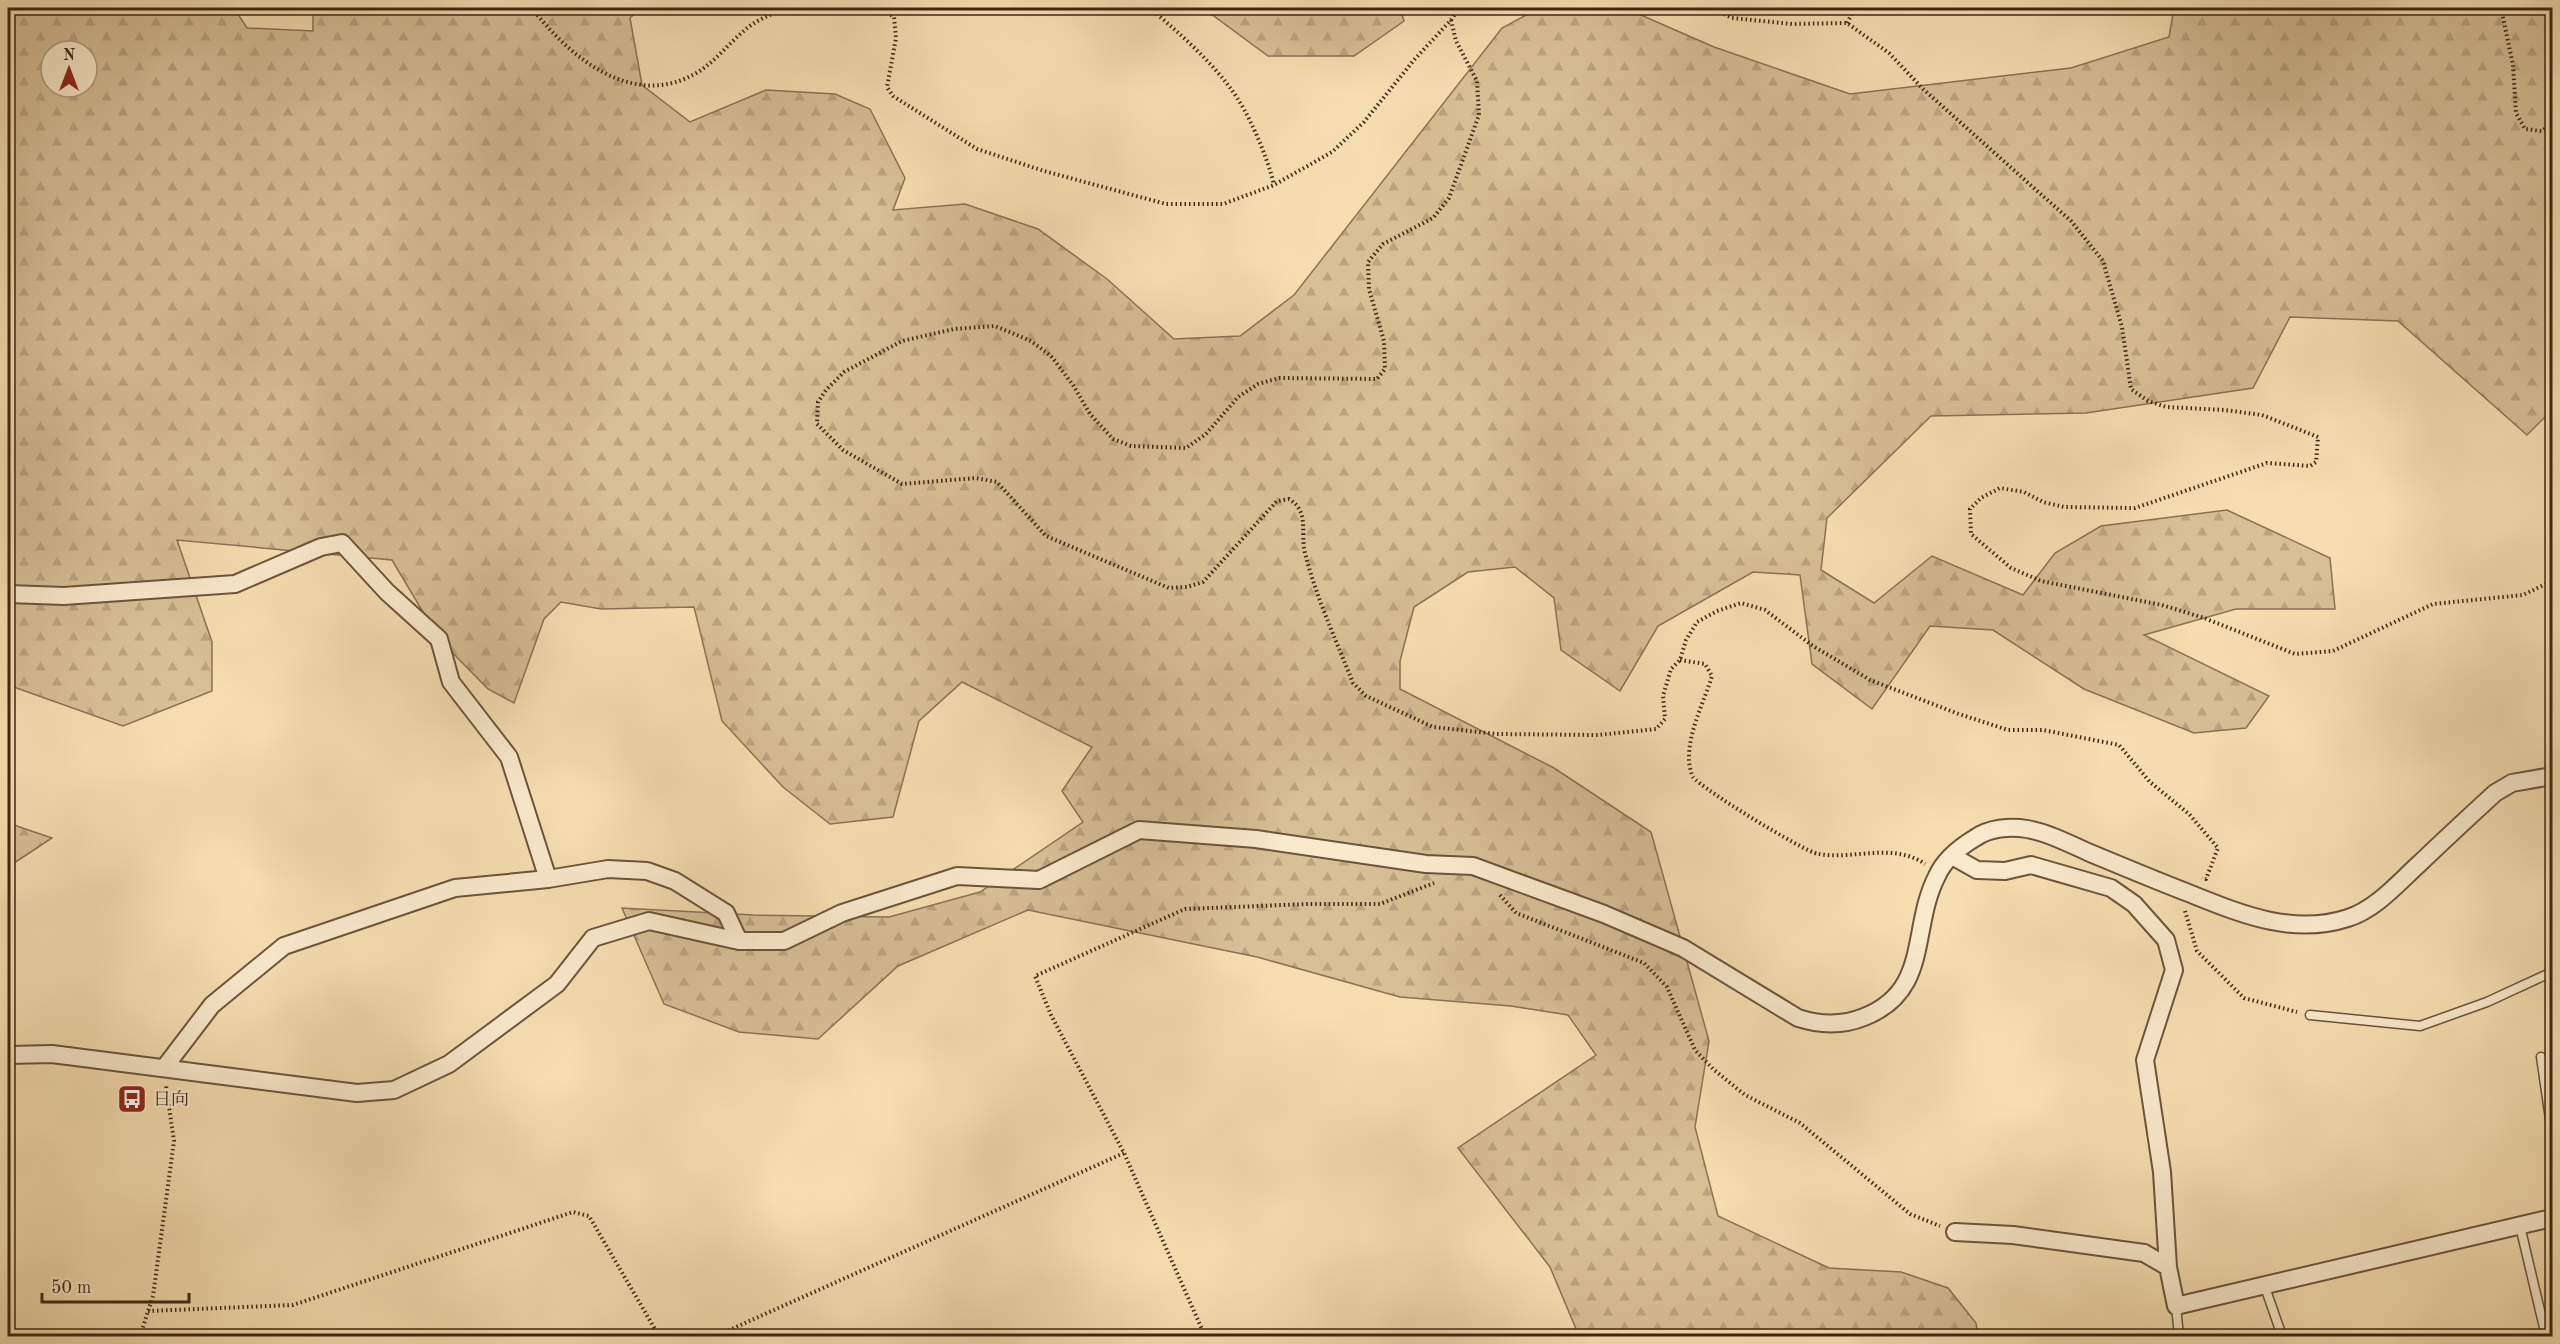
<svg xmlns="http://www.w3.org/2000/svg" width="2560" height="1344" viewBox="0 0 2560 1344" font-family="'Old Standard TT','Noto Serif JP',serif">
<style>
.forest{fill:url(#forest-firs);stroke:#8a7255;stroke-width:1.5;fill-rule:evenodd}
.lines{fill:none;stroke-linecap:round;stroke-linejoin:round}
.service-casing{stroke:#6b543b;stroke-width:11}
.minor-casing{stroke:#6b543b;stroke-width:20}
.path{stroke:#3d2614;stroke-width:4;stroke-dasharray:1.5 3;stroke-linecap:butt}
.service{stroke:#f9eacc;stroke-width:8}
.minor{stroke:#f9eacc;stroke-width:16}
.labels{text-anchor:middle;stroke-width:4.5;stroke-linejoin:round;paint-order:stroke}
.poi-label{font-size:18px;fill:#3d2614;stroke:#f9eacc;text-anchor:start}
</style>
<defs>
<pattern id="forest-firs" width="22" height="20" patternUnits="userSpaceOnUse" patternTransform="scale(1.5)"><rect width="22" height="20" fill="#d7bf96"/><path d="M5 1l3.5 6h-7zM16 11l3.5 6h-7z" fill="#b9a480"/></pattern>
</defs>
<rect width="100%" height="100%" fill="#f6deb1"/>
<filter id="stains"><feTurbulence type="fractalNoise" baseFrequency=".00333" numOctaves="4"/><feColorMatrix values="0 0 0 0 .2 0 0 0 0 .09 0 0 0 0 .02 0 0 0 .5 -.17"/></filter>
<radialGradient id="worn" r=".72"><stop offset=".6" stop-color="#630" stop-opacity="0"/><stop offset="1" stop-color="#630" stop-opacity=".3"/></radialGradient>
<path class="forest" d="M 8,8 L 234,8 L 247,28 L 313,31 L 313,8 L 641,8 L 630,18 L 642,85 L 690,122 L 766,90 L 835,94 L 870,109 L 905,178 L 893,210 L 965,204 L 1038,229 L 1107,279 L 1174,339 L 1240,336 L 1294,295 L 1502,28 L 1539,8 L 1625,8 L 1714,47 L 1850,94 L 2071,68 L 2169,37 L 2174,8 L 2552,8 L 2552,410 L 2527,435 L 2398,321 L 2290,317 L 2253,388 L 2086,413 L 1931,416 L 1827,518 L 1821,570 L 1874,603 L 1932,556 L 2023,595 L 2055,553 L 2101,526 L 2227,510 L 2330,558 L 2335,609 L 2236,609 L 2144,635 L 2269,696 L 2246,728 L 2194,733 L 2084,689 L 1993,630 L 1930,626 L 1872,709 L 1812,664 L 1800,575 L 1753,572 L 1658,626 L 1620,691 L 1561,650 L 1554,598 L 1515,567 L 1468,572 L 1414,607 L 1400,661 L 1400,689 L 1554,768 L 1651,832 L 1709,1041 L 1695,1127 L 1718,1216 L 1829,1268 L 1901,1272 L 1948,1288 L 1976,1323 L 1978,1336 L 1579,1336 L 1550,1267 L 1458,1148 L 1596,1055 L 1568,1015 L 1511,1006 L 1400,997 L 1257,957 L 1028,910 L 898,966 L 818,1039 L 739,1032 L 664,1004 L 622,908 L 753,915 L 889,917 L 980,892 L 1083,822 L 1062,791 L 1092,747 L 962,682 L 919,721 L 893,817 L 830,824 L 783,787 L 722,721 L 694,607 L 601,609 L 561,602 L 544,619 L 514,703 L 488,689 L 439,639 L 392,560 L 177,540 L 212,642 L 212,691 L 123,726 L 8,685 ZM 51,51 L 87,51 L 87,87 L 51,87 Z
M 1203,8 L 1400,8 L 1404,21 L 1354,56 L 1268,56 Z
M 8,823 L 52,838 L 8,867 Z"/>
<g class="lines">
<g class="service-casing">
<path id="service" d="M 2310,1015 L 2420,1026 L 2487,1002 L 2552,972
M 2541,1057 L 2552,1133
M 2520,1226 L 2546,1336
M 2265,1287 L 2282,1336
M 2176,1306 L 2179,1336"/>
</g>
<g class="minor-casing">
<path id="minor" d="M 8,594 L 64,596 L 235,584 L 321,547 L 342,543 L 387,592 L 439,639 L 451,682 L 509,757 L 548,879
M 1952,856 L 1977,870 L 2005,871 L 2031,865 L 2111,888 L 2134,904 L 2166,940 L 2174,970 L 2145,1060 L 2162,1172 L 2168,1267 L 2176,1306 L 2552,1218
M 8,1055 L 52,1054 L 357,1093 L 394,1090 L 449,1064 L 557,984 L 593,938 L 649,921 L 739,941 L 784,941 L 842,913 L 957,876 L 1039,880 L 1139,830 L 1256,839 L 1426,864 L 1473,866 L 1604,914 L 1683,948 L 1798,1018 C 1820,1025 1842,1026 1864,1017 C 1931,991 1910,928 1937,876 C 1944,860 1960,847 1975,838 C 1989,828 2010,826 2027,829 C 2049,833 2070,844 2090,853 C 2124,867 2157,881 2191,894 C 2241,914 2293,936 2348,918 C 2376,909 2398,883 2419,864 C 2444,840 2470,816 2495,793 L 2512,783 L 2552,776
M 164,1068 L 212,1005 L 284,946 L 455,888 L 548,879 L 608,869 L 647,871 L 675,881 L 726,913 L 739,941
M 1955,1232 L 2013,1235 L 2144,1253 L 2168,1267"/>
</g>
<path class="path" d="M 532,8 C 570,58 634,111 698,72 C 716,61 730,42 746,29 C 758,19 772,14 787,8
M 879,8 L 894,17 L 896,38 L 887,87 L 893,96 L 977,149 L 1044,171 L 1166,204 L 1223,204 L 1274,185 L 1332,152 L 1364,122 L 1414,60 L 1451,20 L 1459,8
M 1150,8 C 1178,32 1209,59 1231,89 C 1248,111 1268,158 1274,185
M 1712,8 L 1732,18 L 1792,24 L 1847,23 L 1889,53 L 1923,89 L 2071,221 L 2103,261 L 2122,327 L 2131,389 L 2148,401 L 2166,407 L 2225,410 L 2262,415 L 2318,437 L 2316,462 L 2310,466 L 2267,463 L 2135,508 L 2064,507 L 2043,502 L 2024,492 L 2000,488 L 1981,498 L 1970,509 L 1971,534 L 2011,568 L 2041,581 L 2162,605 L 2204,618 L 2295,654 L 2333,651 L 2433,604 L 2523,595 L 2552,581
M 2501,8 L 2513,65 L 2516,113 L 2525,129 L 2542,131 L 2552,123
M 1451,20 L 1456,41 L 1477,81 L 1479,115 L 1449,198 L 1433,218 L 1383,244 L 1368,262 L 1369,289 L 1384,341 L 1385,369 L 1377,379 L 1279,378 L 1258,384 L 1238,397 L 1206,434 L 1186,448 L 1131,446 L 1113,439 L 1090,414 L 1073,385 L 1051,356 L 1031,341 L 995,326 L 954,329 L 902,341 L 844,372 L 826,390 L 818,402 L 817,424 L 843,450 L 902,484 L 976,478 L 997,482 L 1046,536 L 1169,588 L 1187,587 L 1203,582 L 1277,501 L 1289,499 C 1310,512 1300,532 1305,553 C 1316,597 1336,640 1353,683 L 1366,696 L 1433,727 L 1497,734 L 1598,735 L 1656,729 L 1665,719 L 1663,696 L 1671,669 L 1680,660 L 1686,640 L 1697,622 L 1717,611 L 1741,603 L 1765,610 L 1813,646 L 1870,680 L 1959,714 L 2008,730 L 2043,730 L 2119,745 L 2150,782 L 2189,814 L 2218,848 L 2206,879 L 2202,878
M 1847,23 L 1855,8
M 1680,660 L 1705,664 L 1712,676 C 1704,702 1688,732 1689,760 C 1689,764 1691,774 1693,777 C 1702,789 1803,851 1818,854 C 1854,860 1893,842 1925,864
M 1500,895 L 1516,913 L 1644,963 L 1667,987 L 1695,1050 L 1713,1069 L 1745,1095 L 1800,1123 L 1910,1214 L 1940,1226
M 2185,911 L 2197,951 L 2244,998 L 2297,1012
M 148,1311 L 293,1305 L 573,1212 L 589,1216 L 659,1336
M 140,1336 L 153,1296 L 174,1141 L 166,1086
M 716,1336 L 1124,1153
M 1205,1336 L 1124,1153 L 1051,1015 L 1035,976 L 1185,909 L 1308,904 L 1380,904 L 1434,883"/>
<use href="#service" class="service"/>
<use href="#minor" class="minor"/>
</g>
<defs>
<g id="bus-square" transform="scale(1.5)"><rect x="-9" y="-9" width="18" height="18" rx="4" fill="#8f2418" stroke="#f9eacc"/><path d="M-5-6H5V4H4V6H2V4H-2V6H-4V4H-5ZM-3.5-4V0h7V-4ZM-3.5 1.2v1.5H-2V1.2ZM2 1.2v1.5H3.5V1.2Z" fill="#fff"/></g>
</defs>
<g fill-rule="evenodd">
<use href="#bus-square" x="132" y="1099"/>
</g>
<g class="labels">
<g class="poi-label">
<text x="153" y="1105">日向</text>
</g>
</g>
<rect width="2560" height="1344" fill="none" stroke="#f6deb1" stroke-width="30"/>
<rect x="9" y="9" width="2542" height="1326" fill="none" stroke="#3d2614" stroke-width="3"/>
<rect x="15" y="15" width="2530" height="1314" fill="none" stroke="#3d2614" stroke-width="1.5"/>
<g transform="translate(69 69)"><circle r="28" fill="#f9eacc" stroke="#ae9c82" stroke-width="1.5"/>
<path d="M0-4.5L10 22L0 15L-10 22Z" fill="#8f2418"/>
<text y="-9" font-size="16" font-weight="bold" text-anchor="middle" fill="#3d2614">N</text>
</g>
<path d="M42 1293v9h147v-9" fill="none" stroke="#3d2614" stroke-width="3"/>
<text x="51" y="1293" font-size="18" fill="#3d2614" stroke="#f9eacc" stroke-width="4.5" paint-order="stroke">50 m</text>
<rect width="100%" height="100%" filter="url(#stains)"/>
<rect width="100%" height="100%" fill="url(#worn)"/>
</svg>
